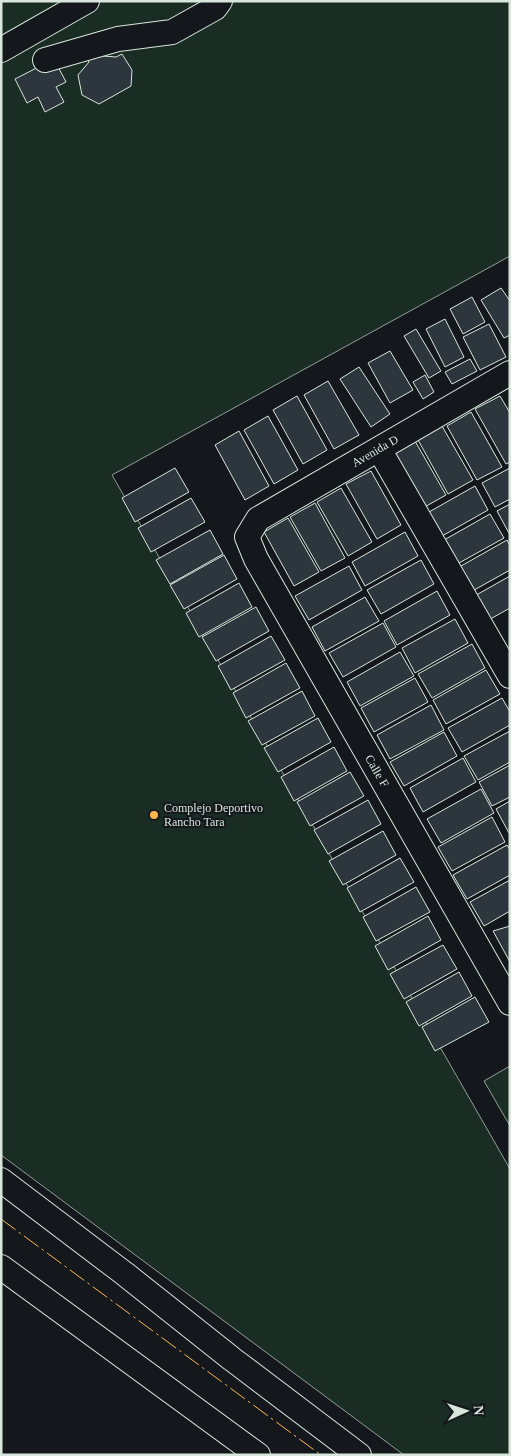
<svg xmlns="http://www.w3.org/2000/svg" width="511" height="1456" viewBox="0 0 511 1456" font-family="'Times New Roman',serif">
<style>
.green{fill:#1a2d24;stroke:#939e99}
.building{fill:#2c363c;stroke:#d8e6dc}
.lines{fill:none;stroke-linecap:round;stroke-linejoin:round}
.minor-casing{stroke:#d8e6dc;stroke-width:26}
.minor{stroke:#14181c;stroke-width:24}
.power{stroke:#ffb74d;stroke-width:1;stroke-dasharray:18 4 2.5 4;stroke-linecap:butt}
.poi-dot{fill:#ffb74d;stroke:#14181c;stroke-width:2}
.labels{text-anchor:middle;stroke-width:4;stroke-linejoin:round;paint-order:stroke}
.street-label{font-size:12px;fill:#d8e6dc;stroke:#14181c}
.poi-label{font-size:12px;fill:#d8e6dc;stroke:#14181c;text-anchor:start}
</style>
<rect width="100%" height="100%" fill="#14181c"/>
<path class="green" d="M 1,1 L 510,1 L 510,256 L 112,475 L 510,1169 L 510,1455 L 404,1455 L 1,1155 Z
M 510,1066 L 510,1126 L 484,1081 Z"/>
<path class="building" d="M 98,47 L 103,56 L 116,57 L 122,54 L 132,70 L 131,86 L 99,104 L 82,95 L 78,75 L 89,62 L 85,55 Z
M 54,59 L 66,82 L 56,87 L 64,102 L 45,112 L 38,97 L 27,103 L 15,79 Z
M 501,288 L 510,301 L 510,335 L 504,338 L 481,300 Z
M 472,297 L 485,322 L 463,334 L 450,309 Z
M 445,319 L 464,357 L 445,367 L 426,329 Z
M 489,324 L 506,357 L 480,370 L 463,337 Z
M 416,329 L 441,371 L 429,378 L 404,336 Z
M 390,351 L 413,390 L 390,403 L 368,363 Z
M 470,359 L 477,371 L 452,384 L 445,372 Z
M 359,367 L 390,414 L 371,427 L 340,379 Z
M 425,375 L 434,392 L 423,399 L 413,382 Z
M 328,381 L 359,435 L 334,449 L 304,395 Z
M 297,396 L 327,450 L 303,464 L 273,410 Z
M 500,396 L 510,413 L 510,462 L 506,464 L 475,409 Z
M 471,412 L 502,467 L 477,480 L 447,426 Z
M 268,416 L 298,470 L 274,484 L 244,430 Z
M 442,426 L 473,480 L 448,494 L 418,440 Z
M 239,431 L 269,486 L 245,500 L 215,445 Z
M 415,441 L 446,495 L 421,509 L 391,454 Z
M 175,468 L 189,492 L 135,522 L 122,498 Z
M 510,468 L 510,499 L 495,507 L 482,483 Z
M 371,471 L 401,525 L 377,539 L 346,484 Z
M 475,486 L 488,510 L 435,540 L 422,516 Z
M 341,488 L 372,542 L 348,556 L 317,502 Z
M 191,498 L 205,522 L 151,552 L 138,528 Z
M 315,503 L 345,558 L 321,571 L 290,517 Z
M 510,504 L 510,535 L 497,511 Z
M 490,514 L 504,538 L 450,568 L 437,544 Z
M 288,518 L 319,572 L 294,586 L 264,532 Z
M 210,530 L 223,554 L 170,584 L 156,560 Z
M 405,532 L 418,556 L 365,586 L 352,562 Z
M 507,540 L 510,546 L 510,570 L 467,594 L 454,570 Z
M 224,555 L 237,579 L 184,609 L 170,585 Z
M 421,560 L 434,584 L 381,614 L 367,590 Z
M 349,566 L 362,590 L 309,620 L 295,596 Z
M 510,576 L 510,608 L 485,622 L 471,598 Z
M 239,583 L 252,607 L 199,637 L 186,613 Z
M 437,591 L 450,615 L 397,645 L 384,621 Z
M 365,597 L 379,621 L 325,651 L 312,627 Z
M 256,607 L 269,631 L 216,661 L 202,637 Z
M 455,619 L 468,643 L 415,673 L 402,648 Z
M 383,623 L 396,647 L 343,677 L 329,653 Z
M 271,636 L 285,660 L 231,690 L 218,666 Z
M 472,644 L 485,668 L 432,698 L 418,674 Z
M 400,652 L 414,676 L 360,706 L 347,682 Z
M 286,663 L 300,688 L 246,718 L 233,693 Z
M 486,670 L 500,694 L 446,724 L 433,700 Z
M 415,678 L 428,702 L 374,732 L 361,708 Z
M 302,691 L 315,716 L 262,745 L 248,721 Z
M 502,698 L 510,712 L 510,725 L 462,752 L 448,728 Z
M 431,705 L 444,730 L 390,759 L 377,735 Z
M 318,718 L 331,742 L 278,772 L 264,748 Z
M 510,731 L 510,762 L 478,780 L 464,756 Z
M 444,732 L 457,756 L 404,786 L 390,762 Z
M 334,747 L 347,771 L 294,801 L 281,777 Z
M 463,758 L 476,782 L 423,812 L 410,788 Z
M 510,765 L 510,797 L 492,806 L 479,782 Z
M 350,772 L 364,796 L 310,826 L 297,802 Z
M 481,789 L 494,813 L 441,843 L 427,819 Z
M 368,800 L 381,824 L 328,854 L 314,830 Z
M 510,801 L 510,832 L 509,833 L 496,809 Z
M 492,817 L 505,842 L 452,871 L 438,847 Z
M 383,831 L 396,855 L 343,885 L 329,861 Z
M 507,845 L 510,850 L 510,875 L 467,899 L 453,875 Z
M 400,858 L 414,882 L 360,912 L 347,888 Z
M 510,880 L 510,911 L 484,926 L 470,902 Z
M 416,887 L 430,912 L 376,941 L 363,917 Z
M 428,916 L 441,940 L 388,970 L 375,946 Z
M 510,926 L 510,962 L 493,931 Z
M 443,945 L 457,969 L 404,999 L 390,974 Z
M 459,972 L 472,996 L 419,1026 L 406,1002 Z
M 475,997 L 489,1022 L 435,1051 L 422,1027 Z"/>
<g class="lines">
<g class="minor-casing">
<path id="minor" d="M 1,50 L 87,1
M 45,60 L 118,39 L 172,32 L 215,8 L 220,1
M 510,373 L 258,519 L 247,537 L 256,559 L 510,1003
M 379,449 L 510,676
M 1,1180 L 125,1274 L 232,1359 L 359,1455
M 1,1267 L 258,1455"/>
</g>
<use href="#minor" class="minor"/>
<path class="power" d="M 1,1219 L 321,1455"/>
</g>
<circle class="poi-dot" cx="154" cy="815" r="5"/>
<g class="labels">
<g class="street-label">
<text transform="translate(375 451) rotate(-30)" y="4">Avenida D</text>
<text transform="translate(377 771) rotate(60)" y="4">Calle F</text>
</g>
<g class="poi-label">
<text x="164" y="812">Complejo Deportivo<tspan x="164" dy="14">Rancho Tara</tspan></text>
</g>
</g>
<rect width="511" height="1456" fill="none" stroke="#d8e6dc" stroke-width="5"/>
<g transform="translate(466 1411) rotate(87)" stroke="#14181c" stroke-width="4" paint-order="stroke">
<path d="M0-4L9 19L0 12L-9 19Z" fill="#d8e6dc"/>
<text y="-8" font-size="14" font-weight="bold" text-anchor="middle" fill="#d8e6dc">N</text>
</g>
</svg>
